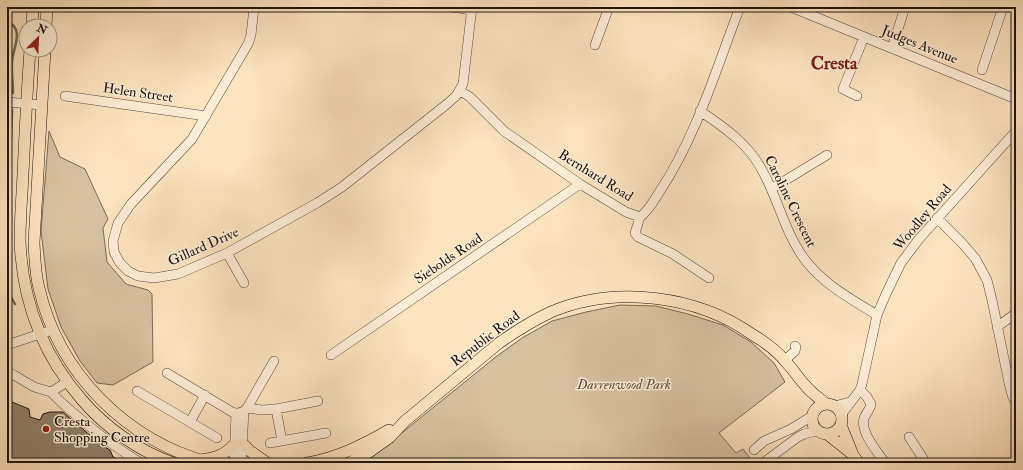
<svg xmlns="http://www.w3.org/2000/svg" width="1023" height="470" viewBox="0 0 1023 470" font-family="'IM FELL Double Pica',serif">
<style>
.green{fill:#d7c0a0;stroke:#7a6a56}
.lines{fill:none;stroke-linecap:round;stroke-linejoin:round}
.stream{stroke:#766652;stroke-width:2.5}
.building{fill:#918069;stroke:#1d140c}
.minor-casing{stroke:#554838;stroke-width:10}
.major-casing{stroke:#1d140c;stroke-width:12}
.minor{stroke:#feedd5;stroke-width:9}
.major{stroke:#fde3be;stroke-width:11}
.poi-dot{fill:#8f2418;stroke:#feedd5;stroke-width:1.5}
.labels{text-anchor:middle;stroke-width:3;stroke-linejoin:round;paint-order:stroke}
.street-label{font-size:14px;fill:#1d140c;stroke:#feedd5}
.park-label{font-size:14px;font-style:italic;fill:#5e5040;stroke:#feedd5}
.poi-label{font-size:14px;fill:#1d140c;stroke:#feedd5;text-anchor:start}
.district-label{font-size:18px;font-weight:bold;fill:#7a1f14;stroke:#feedd5}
</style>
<rect width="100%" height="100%" fill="#fde3be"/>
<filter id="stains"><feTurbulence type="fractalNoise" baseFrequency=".005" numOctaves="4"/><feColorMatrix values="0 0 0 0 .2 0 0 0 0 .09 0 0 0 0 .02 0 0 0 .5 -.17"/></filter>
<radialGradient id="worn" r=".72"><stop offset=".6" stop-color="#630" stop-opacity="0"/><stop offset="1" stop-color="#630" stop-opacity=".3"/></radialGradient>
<path class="green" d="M 49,131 L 60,157 L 85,169 L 108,219 L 103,228 L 107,262 L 126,284 L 148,290 L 152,294 L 153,362 L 113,385 L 97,383 L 80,361 L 61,327 L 48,289 L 41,231 Z
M 620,305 L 656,306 L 688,314 L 723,325 L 751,342 L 774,363 L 785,382 L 719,433 L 736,453 L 743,449 L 754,463 L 362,463 L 372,457 L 497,356 L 522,338 L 552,321 L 586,312 Z"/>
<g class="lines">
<path class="stream" d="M 7,22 C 25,27 13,49 12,61 C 11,71 13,82 13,93
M 7,161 L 11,140 L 12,110
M 7,186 L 11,201 L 7,232
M 7,262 L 7,267
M 7,290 L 15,304"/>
</g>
<path class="building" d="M 7,400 L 29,409 L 30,417 L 40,420 L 43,414 L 50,412 L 63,412 L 72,420 L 72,421 L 76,423 L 100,444 L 110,450 L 113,457 L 126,463 L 7,463 Z"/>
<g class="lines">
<g class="minor-casing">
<path id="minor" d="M 254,7 L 251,35 L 248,44 L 192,139 L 131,204 L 118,223 L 113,241 L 114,252 L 120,263 L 128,271 L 138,276 L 154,278 L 178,274 L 227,253 L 317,203 L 342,187 L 447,104 L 456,96 L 463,84 L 472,7
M 452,7 L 471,10
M 791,7 L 1016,99
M 595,45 L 609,7
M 892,48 L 905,7
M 982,70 L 1003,7
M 460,91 L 470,97 L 504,131 L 580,184 L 626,212 L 640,217 C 649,211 654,200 660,191 C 697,135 716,69 740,7
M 65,96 L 206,116
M 857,96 L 843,89 L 864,37
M 7,102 L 42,105
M 700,111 C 724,127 750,145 763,172 C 778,199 785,232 803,257 C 821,283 851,299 877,315
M 771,189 L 827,155
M 640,217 L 635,233 L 638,237 L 673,254 L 709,278
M 937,218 L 962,243 L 975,258 L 987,280 L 992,300 L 1009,383 L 1012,395 L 1016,403
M 227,253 L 244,283
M 997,327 L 1016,313
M 7,345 L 52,330
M 331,355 L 580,184
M 785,360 L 795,351 L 796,347 L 795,346
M 7,372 L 14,375 L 34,387 L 51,392
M 167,373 L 232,412 C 238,414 243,413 247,408 L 274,361
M 67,382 L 51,392 C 61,403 72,412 83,421 C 103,438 119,450 141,463
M 860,390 L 867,397 L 871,404 C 870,410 866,413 864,418 C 860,433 878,452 885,463
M 137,391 L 217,438
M 834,406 L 850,402
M 247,408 L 262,410 L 276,409 L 318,401
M 276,409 L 282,441
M 841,415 L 860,390 L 862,384 L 877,315 L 886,294 L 901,263 L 919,239 L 1016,131
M 190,422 L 205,395
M 909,437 L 926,463
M 270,443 L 326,433
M 754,450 L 764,441 L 791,429 L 812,416
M 234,463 L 236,413
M 241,463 L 244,412
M 763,463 L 798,437 L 804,434 L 817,431"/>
</g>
<g class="major-casing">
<path id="major" d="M 32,26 L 33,7
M 46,26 L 47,7
M 30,50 C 27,91 25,132 23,174 C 22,196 20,218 20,240 C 22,301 42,354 82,400 C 106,428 139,451 173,463
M 45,50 L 34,243 C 35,258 35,273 39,288 C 59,374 126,440 210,463
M812 419a15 15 0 1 1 30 0a15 15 0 1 1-30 0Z
M 841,425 L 853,455 L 859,463
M 827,434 L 851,453
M 243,444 L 250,451 L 267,463
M 200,460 C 216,458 223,456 234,445
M 307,463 C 337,458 363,445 389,430
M 349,463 L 369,452 L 390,437 L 405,421 L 499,343 C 516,331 532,321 551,312 C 615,285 697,295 753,335 C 765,342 777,351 786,362 C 793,369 798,378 805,385 C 810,392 818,397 825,403"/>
</g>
<use href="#minor" class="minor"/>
<use href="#major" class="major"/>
</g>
<circle class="poi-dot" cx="46" cy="429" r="4"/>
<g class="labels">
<g class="street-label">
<text transform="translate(920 44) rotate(22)" y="5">Judges Avenue</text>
<text transform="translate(138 92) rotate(8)" y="5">Helen Street</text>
<text transform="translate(596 175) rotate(32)" y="5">Bernhard Road</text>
<text transform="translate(791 201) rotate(64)" y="5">Caroline Crescent</text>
<text transform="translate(922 217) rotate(-50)" y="5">Woodley Road</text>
<text transform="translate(203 246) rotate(-24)" y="5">Gillard Drive</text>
<text transform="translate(448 258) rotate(-34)" y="5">Siebolds Road</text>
<text transform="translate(485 338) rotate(-37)" y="5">Republic Road</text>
</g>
<g class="park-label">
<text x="624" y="389">Darrenwood Park</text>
</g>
<g class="poi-label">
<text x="54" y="426">Cresta<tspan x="54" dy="16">Shopping Centre</tspan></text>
</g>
<g class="district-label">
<text x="834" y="69">Cresta</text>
</g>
</g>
<rect width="1023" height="470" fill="none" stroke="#fde3be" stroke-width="24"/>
<rect x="8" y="8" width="1007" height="454" fill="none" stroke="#1d140c" stroke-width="2"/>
<rect x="12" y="12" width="999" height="446" fill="none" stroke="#1d140c"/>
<g transform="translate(38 38) rotate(24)"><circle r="19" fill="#feedd5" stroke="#a49685"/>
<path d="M0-3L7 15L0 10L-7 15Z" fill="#8f2418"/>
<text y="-6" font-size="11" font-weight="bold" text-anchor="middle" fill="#1d140c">N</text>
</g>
<rect width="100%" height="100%" filter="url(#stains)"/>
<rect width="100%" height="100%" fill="url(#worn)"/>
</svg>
